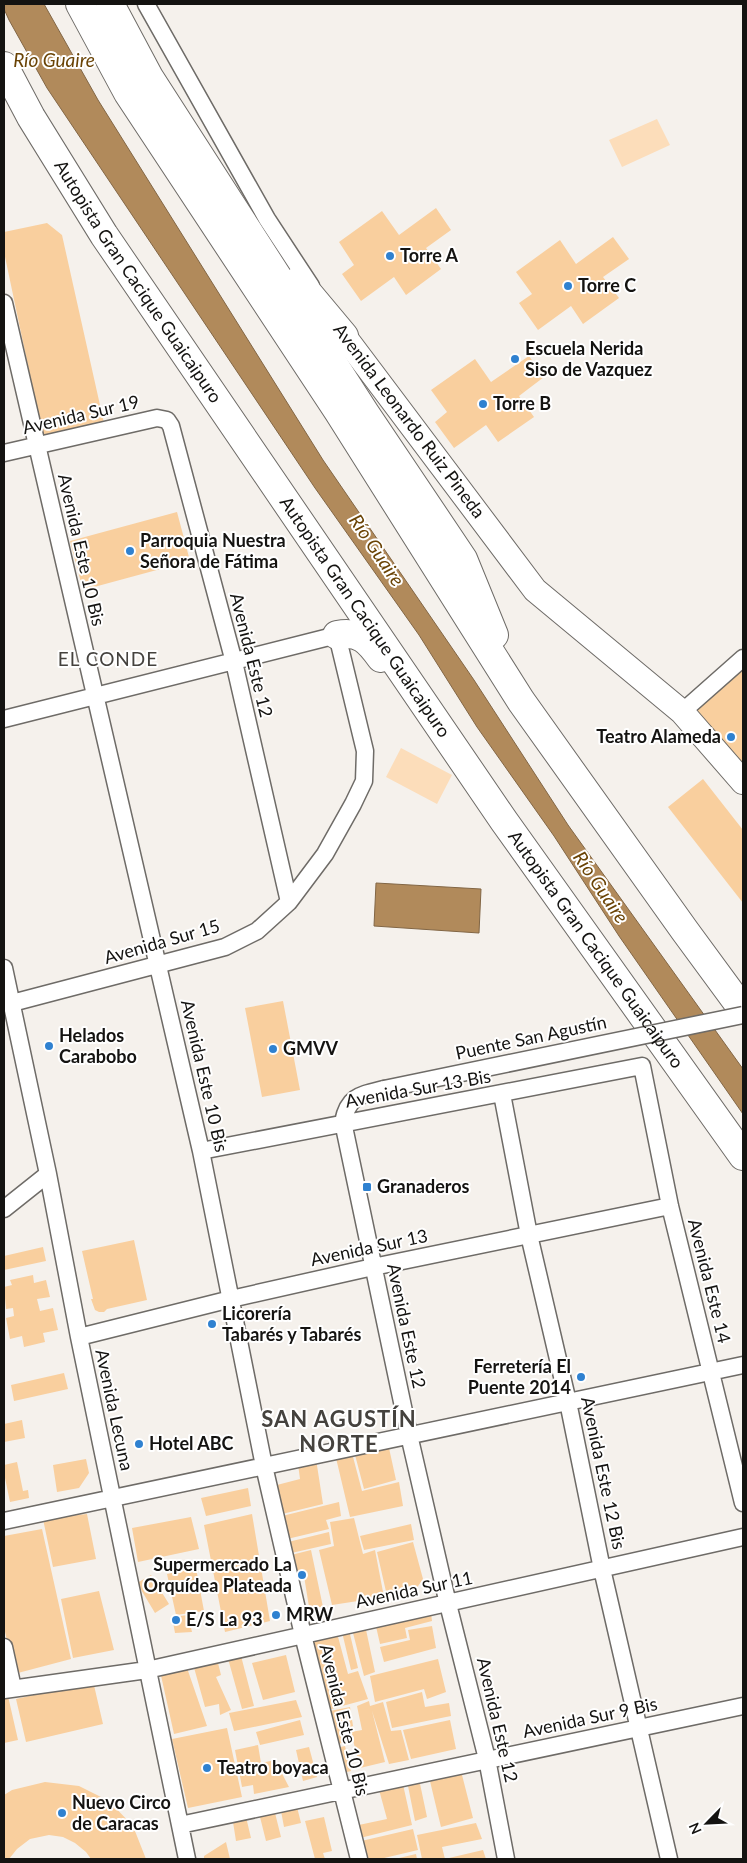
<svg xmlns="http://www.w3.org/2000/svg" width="747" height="1863" viewBox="0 0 747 1863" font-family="Lato,sans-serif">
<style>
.green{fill:#fcddba}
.water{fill:#b18a5b;stroke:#826645}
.building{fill:#f9cf9e}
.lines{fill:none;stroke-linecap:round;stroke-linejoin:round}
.street-casing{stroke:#6e6b67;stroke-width:19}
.secondary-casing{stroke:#6e6b67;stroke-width:26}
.highway-casing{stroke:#6e6b67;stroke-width:30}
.street{stroke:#fff;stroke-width:16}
.secondary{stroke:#fff;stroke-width:24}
.highway{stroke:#fff;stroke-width:28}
.street-bridge-casing{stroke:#6e6b67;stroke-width:19;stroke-linecap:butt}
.street-bridge{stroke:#fff;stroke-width:16}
.poi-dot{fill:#2f81d0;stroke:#fff;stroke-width:2}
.labels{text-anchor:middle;stroke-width:4;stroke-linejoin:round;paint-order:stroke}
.poi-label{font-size:18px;font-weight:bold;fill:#141311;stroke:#fff;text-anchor:start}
.street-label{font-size:18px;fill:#141311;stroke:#fff}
.water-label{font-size:19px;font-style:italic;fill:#6a4305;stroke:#fff}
.neighbourhood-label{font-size:19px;letter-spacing:1px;fill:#45423e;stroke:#fff}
.district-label{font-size:22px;font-weight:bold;letter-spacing:1px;fill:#45423e;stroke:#fff}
</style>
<rect width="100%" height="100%" fill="#f5f1ec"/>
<path class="green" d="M 657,119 L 670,145 L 622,167 L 609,140 Z
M 401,748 L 452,775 L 437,804 L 386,777 Z"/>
<path class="water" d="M 4,4 L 44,4 L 98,100 L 323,460 L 474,680 L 568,825 L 743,1069 L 743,1114 L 619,936 L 554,836 L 477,727 L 419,635 L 315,488 L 47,88 L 9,20 L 4,9 Z
M 376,883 L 481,889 L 479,933 L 374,926 Z"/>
<path class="building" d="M 436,208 L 451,230 L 426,248 L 441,269 L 406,295 L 394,277 L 361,301 L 342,274 L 354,265 L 339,242 L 382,211 L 399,235 Z
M 47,223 L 62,235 L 104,423 L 43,437 L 4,252 L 4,232 Z
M 613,237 L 629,259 L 603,277 L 619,298 L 583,324 L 571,306 L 538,330 L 519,303 L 532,294 L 516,272 L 560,240 L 576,264 Z
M 529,356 L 544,377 L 519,396 L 534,417 L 498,442 L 486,425 L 454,448 L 435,422 L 447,412 L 431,390 L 475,359 L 491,382 Z
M 177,512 L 190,561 L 83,590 L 70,541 Z
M 743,668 L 743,764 L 696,710 Z
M 703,779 L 743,830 L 743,903 L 668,807 Z
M 283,1001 L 300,1090 L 262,1097 L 245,1008 Z
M 134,1240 L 147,1300 L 107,1309 L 104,1312 L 99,1312 L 95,1310 L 91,1299 L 93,1299 L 82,1251 Z
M 43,1247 L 46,1261 L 4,1270 L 4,1256 Z
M 33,1275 L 34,1283 L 46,1280 L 50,1297 L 37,1299 L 40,1311 L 53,1308 L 58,1330 L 43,1333 L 45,1342 L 24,1347 L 22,1336 L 10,1339 L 6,1318 L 14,1316 L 13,1308 L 6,1309 L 4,1287 L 12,1285 L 10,1280 Z
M 64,1373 L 68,1389 L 14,1401 L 11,1385 Z
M 22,1420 L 25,1438 L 4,1442 L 4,1424 Z
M 389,1448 L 396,1480 L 364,1489 L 355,1455 Z
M 352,1453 L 362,1491 L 399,1482 L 403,1506 L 350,1517 L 336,1458 Z
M 86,1459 L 89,1473 L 79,1488 L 57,1492 L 53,1465 Z
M 316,1459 L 323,1504 L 278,1515 L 273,1486 L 300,1479 L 298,1464 Z
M 17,1462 L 23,1491 L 28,1490 L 29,1498 L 10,1502 L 4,1473 L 4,1465 Z
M 248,1488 L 251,1506 L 206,1516 L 201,1498 Z
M 339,1502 L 341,1516 L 326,1520 L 329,1529 L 283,1540 L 278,1517 Z
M 87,1514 L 96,1559 L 53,1567 L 43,1519 Z
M 252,1514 L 270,1621 L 225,1632 L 204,1525 Z
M 191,1517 L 199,1549 L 138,1562 L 132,1528 Z
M 354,1518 L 363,1554 L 375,1550 L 384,1597 L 332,1605 L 319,1550 L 334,1546 L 330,1522 Z
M 411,1524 L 414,1540 L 364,1550 L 360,1536 Z
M 42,1529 L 71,1659 L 14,1674 L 4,1627 L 4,1536 Z
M 329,1532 L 331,1544 L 287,1554 L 284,1543 Z
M 413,1542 L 423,1579 L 416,1589 L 387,1596 L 377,1552 Z
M 311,1550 L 323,1607 L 309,1607 L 304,1576 L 293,1578 L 287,1556 Z
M 196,1568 L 204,1611 L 176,1615 L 167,1574 Z
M 151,1575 L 169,1604 L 155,1613 L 137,1583 Z
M 99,1591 L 114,1650 L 73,1658 L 61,1599 Z
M 431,1613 L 432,1621 L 405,1628 L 407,1638 L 380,1644 L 375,1622 Z
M 188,1615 L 192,1632 L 175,1633 L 172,1617 Z
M 365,1625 L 375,1672 L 364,1676 L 352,1629 Z
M 432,1626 L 436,1648 L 384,1662 L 380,1647 L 410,1640 L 408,1630 Z
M 349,1630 L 358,1668 L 351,1670 L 342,1632 Z
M 337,1633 L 348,1674 L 358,1671 L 368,1699 L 324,1711 L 307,1639 Z
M 240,1652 L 254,1706 L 242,1709 L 227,1655 Z
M 286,1655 L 295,1692 L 263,1700 L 252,1663 Z
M 217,1659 L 221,1675 L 216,1677 L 231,1710 L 220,1715 L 219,1704 L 205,1707 L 193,1664 Z
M 438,1659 L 446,1692 L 427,1699 L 424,1689 L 375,1702 L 370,1676 Z
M 186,1665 L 207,1726 L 174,1734 L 160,1671 Z
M 93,1681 L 103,1724 L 26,1742 L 16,1699 Z
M 422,1692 L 425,1707 L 449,1703 L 451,1716 L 392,1728 L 386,1702 Z
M 8,1696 L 18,1740 L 4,1743 L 4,1697 Z
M 296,1700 L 302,1717 L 234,1731 L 229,1713 Z
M 369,1701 L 370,1706 L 383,1702 L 391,1731 L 401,1730 L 409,1760 L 389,1764 L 372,1711 L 385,1762 L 360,1768 L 351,1732 L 362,1730 L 357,1706 Z
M 350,1707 L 353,1726 L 343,1730 L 346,1742 L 334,1745 L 330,1711 Z
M 300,1720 L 304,1735 L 260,1745 L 256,1732 Z
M 450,1720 L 456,1749 L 411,1759 L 403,1730 Z
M 227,1728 L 242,1797 L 188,1808 L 172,1739 Z
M 258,1745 L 261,1763 L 275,1760 L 289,1787 L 254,1794 L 253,1785 L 242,1787 L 235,1750 Z
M 345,1746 L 351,1771 L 339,1774 L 332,1749 Z
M 309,1747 L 317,1777 L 303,1781 L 296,1750 Z
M 461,1771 L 473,1818 L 441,1827 L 429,1777 Z
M 419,1779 L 427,1817 L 415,1821 L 407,1781 Z
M 402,1780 L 412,1825 L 356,1839 L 354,1826 L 387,1819 L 378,1786 Z
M 45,1782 L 79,1786 L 109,1801 L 133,1826 L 146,1859 L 91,1859 L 86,1852 L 75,1843 L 63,1837 L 49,1835 L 30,1839 L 17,1849 L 9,1859 L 4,1859 L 4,1795 L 12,1790 Z
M 297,1807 L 301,1823 L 284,1827 L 281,1811 Z
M 274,1809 L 281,1837 L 266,1841 L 259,1813 Z
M 246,1817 L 251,1838 L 236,1841 L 233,1822 Z
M 324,1817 L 332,1851 L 323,1853 L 325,1859 L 315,1859 L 305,1821 Z
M 476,1823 L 482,1839 L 442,1847 L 445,1859 L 422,1859 L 417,1835 Z
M 413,1829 L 418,1850 L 380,1859 L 362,1859 L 357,1842 Z
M 226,1842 L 230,1859 L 204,1859 L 204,1856 Z
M 483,1850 L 486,1859 L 450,1859 L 449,1858 Z
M 416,1854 L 417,1859 L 399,1859 L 399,1858 Z"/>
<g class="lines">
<g class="street-casing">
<path id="street" d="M 146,4 L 267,219 L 311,286
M 4,303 L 201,1151 L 264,1466 L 303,1635 L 359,1859
M 4,453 L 157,418 L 167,420 L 171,426 L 234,662 L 289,902
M 682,712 L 743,658
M 4,719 L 337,635 L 365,751 L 364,781 L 353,804 L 325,854 L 289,902 L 257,931 L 225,947 L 12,1003
M 4,968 L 48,1174 L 79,1337 L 187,1859
M 384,1089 C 360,1095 348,1096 343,1122 L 409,1435 L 448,1604 L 487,1759 L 506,1859
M 502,1094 L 529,1235 L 568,1402 L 602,1569 L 669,1859
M 201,1151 L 642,1066 L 670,1206 L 743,1503
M 4,1209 L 48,1174
M 79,1337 L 231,1299 L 373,1267 L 670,1206
M 4,1521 L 743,1365
M 4,1647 L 13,1688
M 4,1690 L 147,1670 L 743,1537
M 180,1825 L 743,1706"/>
</g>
<g class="secondary-casing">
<path id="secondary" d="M 344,336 L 535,590 L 682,712 L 743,782"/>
</g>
<g class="highway-casing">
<g id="highway">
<path d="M 80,4 L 128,93 L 338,411 L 521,701 L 685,931 L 743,1010"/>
<path d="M 110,4 L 149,77 L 365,413 L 463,559 L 494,635"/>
<path id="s1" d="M 4,66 L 31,117 L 104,235 L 504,821 L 743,1156"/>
<path d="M 298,281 L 344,336"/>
<path d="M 337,635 C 360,631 368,640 381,658"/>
</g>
</g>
<use href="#street" class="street"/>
<use href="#secondary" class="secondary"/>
<use href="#highway" class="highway"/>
<g class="street-bridge-casing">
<path id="street-bridge" d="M 384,1089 L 743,1015"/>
</g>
<use href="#street-bridge" class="street-bridge"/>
</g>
<g class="poi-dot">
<circle cx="390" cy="256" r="5"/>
<circle cx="568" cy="286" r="5"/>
<circle cx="515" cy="359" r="5"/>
<circle cx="483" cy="404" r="5"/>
<circle cx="130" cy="551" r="5"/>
<circle cx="731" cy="737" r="5"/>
<circle cx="49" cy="1046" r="5"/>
<circle cx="273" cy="1049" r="5"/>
<rect x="362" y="1182" width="10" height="10" rx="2.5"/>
<circle cx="212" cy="1324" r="5"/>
<circle cx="581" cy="1377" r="5"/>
<circle cx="139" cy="1444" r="5"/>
<circle cx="302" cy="1575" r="5"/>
<circle cx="276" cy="1615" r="5"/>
<circle cx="176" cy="1620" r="5"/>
<circle cx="207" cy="1768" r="5"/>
<circle cx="62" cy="1813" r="5"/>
</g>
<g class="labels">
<g class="poi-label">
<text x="400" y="262">Torre A</text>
<text x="578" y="292">Torre C</text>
<text x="525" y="355">Escuela Nerida<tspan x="525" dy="21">Siso de Vazquez</tspan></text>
<text x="493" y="410">Torre B</text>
<text x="140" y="547">Parroquia Nuestra<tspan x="140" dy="21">Señora de Fátima</tspan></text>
<text x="721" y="743" text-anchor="end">Teatro Alameda</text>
<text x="59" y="1042">Helados<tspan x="59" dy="21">Carabobo</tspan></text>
<text x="283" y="1055">GMVV</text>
<text x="377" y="1193">Granaderos</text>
<text x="222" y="1320">Licorería<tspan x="222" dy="21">Tabarés y Tabarés</tspan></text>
<text x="571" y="1373" text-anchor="end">Ferretería El<tspan x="571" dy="21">Puente 2014</tspan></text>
<text x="149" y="1450">Hotel ABC</text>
<text x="292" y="1571" text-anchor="end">Supermercado La<tspan x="292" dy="21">Orquídea Plateada</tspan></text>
<text x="286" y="1621">MRW</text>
<text x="186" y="1626">E/S La 93</text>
<text x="217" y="1774">Teatro boyaca</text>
<text x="72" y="1809">Nuevo Circo<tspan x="72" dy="21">de Caracas</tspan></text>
</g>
<g class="street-label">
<text dy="6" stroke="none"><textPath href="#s1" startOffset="254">Autopista Gran Cacique Guaicaipuro</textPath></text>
<text transform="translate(81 415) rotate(-13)" y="6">Avenida Sur 19</text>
<text transform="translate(409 421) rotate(53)" y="6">Avenida Leonardo Ruiz Pineda</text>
<text transform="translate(81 550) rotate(77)" y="6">Avenida Este 10 Bis</text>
<text dy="6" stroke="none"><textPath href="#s1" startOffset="659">Autopista Gran Cacique Guaicaipuro</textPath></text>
<text transform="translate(251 655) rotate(76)" y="6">Avenida Este 12</text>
<text transform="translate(162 942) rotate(-16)" y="6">Avenida Sur 15</text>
<text dy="6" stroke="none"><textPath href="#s1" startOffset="1064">Autopista Gran Cacique Guaicaipuro</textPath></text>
<text transform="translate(531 1038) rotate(-12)" y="6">Puente San Agustín</text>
<text transform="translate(204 1076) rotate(77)" y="6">Avenida Este 10 Bis</text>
<text transform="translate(418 1089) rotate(-10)" y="6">Avenida Sur 13 Bis</text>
<text transform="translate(369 1248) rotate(-12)" y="6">Avenida Sur 13</text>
<text transform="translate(709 1281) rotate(76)" y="6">Avenida Este 14</text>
<text transform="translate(406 1326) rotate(78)" y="6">Avenida Este 12</text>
<text transform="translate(114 1410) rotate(78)" y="6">Avenida Lecuna</text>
<text transform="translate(603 1473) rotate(78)" y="6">Avenida Este 12 Bis</text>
<text transform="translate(414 1590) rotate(-12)" y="6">Avenida Sur 11</text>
<text transform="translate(590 1718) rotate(-12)" y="6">Avenida Sur 9 Bis</text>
<text transform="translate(344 1720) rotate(76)" y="6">Avenida Este 10 Bis</text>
<text transform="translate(497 1720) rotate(77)" y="6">Avenida Este 12</text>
</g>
<g class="water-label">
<text x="54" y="67">Río Guaire</text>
<text transform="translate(377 550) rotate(56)" y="7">Río Guaire</text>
<text transform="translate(601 887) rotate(56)" y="7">Río Guaire</text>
</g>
<g class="neighbourhood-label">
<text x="108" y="666">EL CONDE</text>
</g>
<g class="district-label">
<text x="339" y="1427">SAN AGUSTÍN<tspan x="339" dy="25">NORTE</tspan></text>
</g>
</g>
<rect width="747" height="1863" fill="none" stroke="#141311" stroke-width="10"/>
<g transform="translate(707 1823) rotate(246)" stroke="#ffffff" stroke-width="4" paint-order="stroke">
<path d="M0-4L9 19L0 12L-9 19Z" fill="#141311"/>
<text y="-8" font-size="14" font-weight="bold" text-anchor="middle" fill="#141311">N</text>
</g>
</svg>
